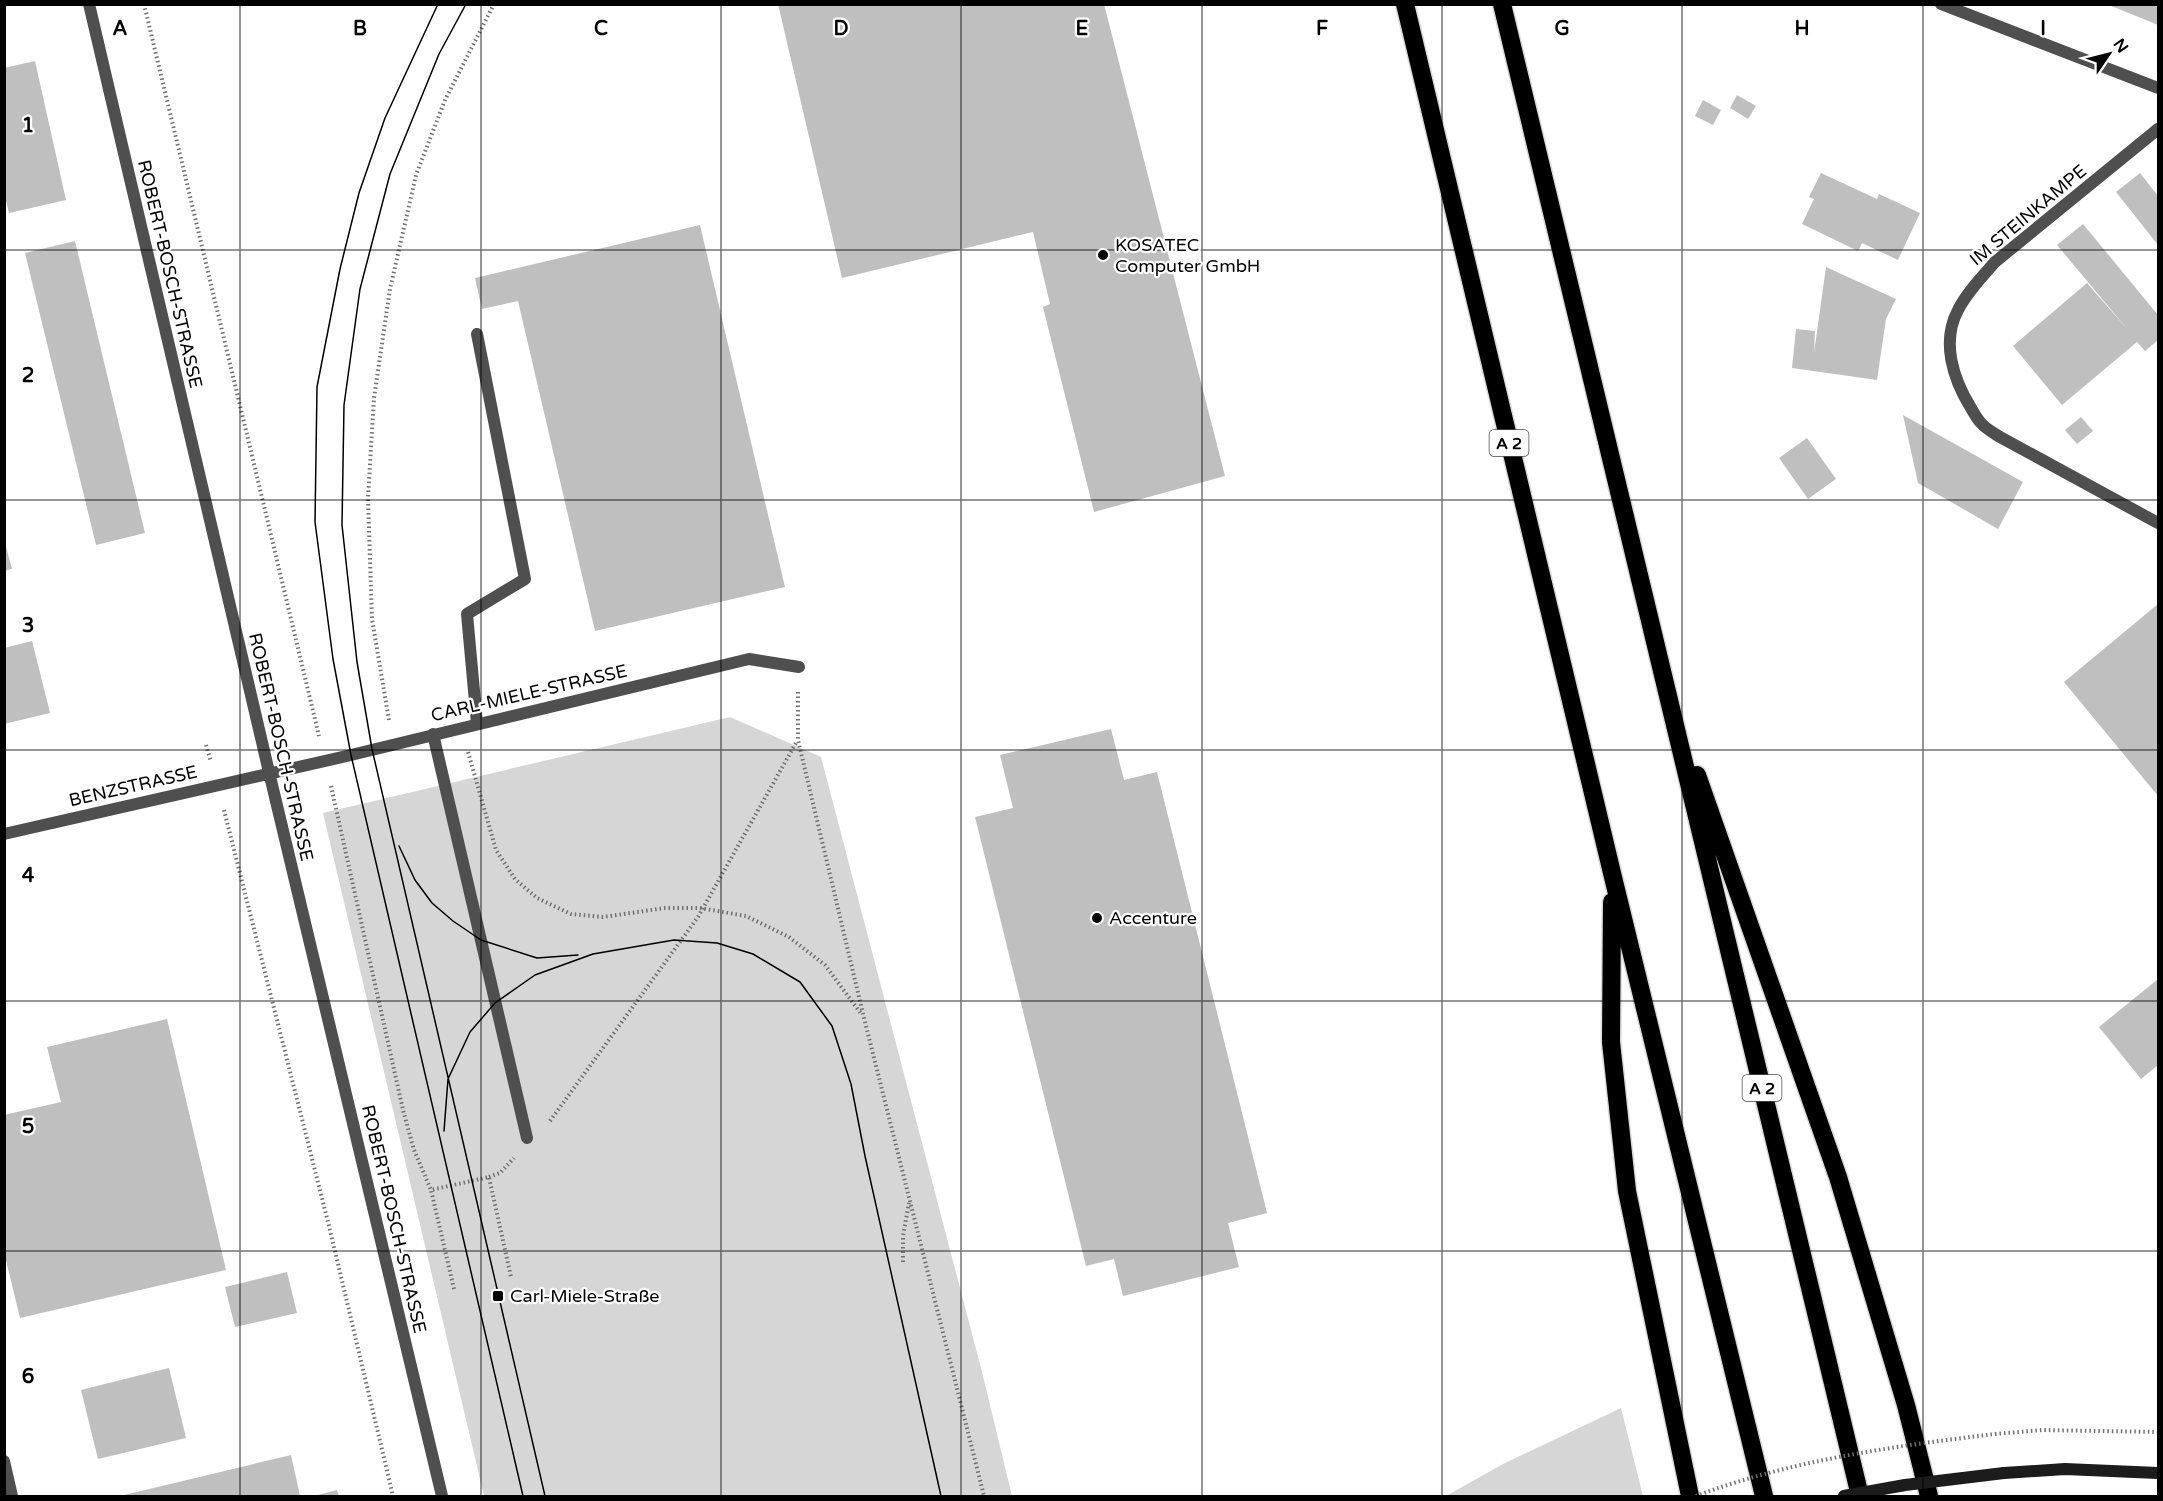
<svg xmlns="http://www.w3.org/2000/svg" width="2163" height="1501" viewBox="0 0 2163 1501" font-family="'Varela Round',sans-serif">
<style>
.grass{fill:#d6d6d6}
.building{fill:#bfbfbf}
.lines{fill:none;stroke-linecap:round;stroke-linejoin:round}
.highway-casing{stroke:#dbdbdb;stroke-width:21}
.path{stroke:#717171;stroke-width:4;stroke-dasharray:1.5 3;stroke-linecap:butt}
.lane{stroke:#4f4f4f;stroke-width:12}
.street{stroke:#4f4f4f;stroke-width:12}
.secondary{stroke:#1c1c1c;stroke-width:12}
.highway{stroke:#000;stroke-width:18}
.tram{stroke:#000;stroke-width:1.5}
.path-bridge{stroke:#717171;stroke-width:4;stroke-dasharray:1.5 3;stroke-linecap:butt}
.secondary-bridge{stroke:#1c1c1c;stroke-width:12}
.grid{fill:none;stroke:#000;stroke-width:1.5;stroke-opacity:0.55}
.poi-dot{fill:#000;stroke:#fff;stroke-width:2}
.labels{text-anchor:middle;stroke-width:4.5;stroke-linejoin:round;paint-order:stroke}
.shield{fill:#fff;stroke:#4c4c4c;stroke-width:1.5}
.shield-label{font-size:16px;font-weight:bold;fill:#000}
.street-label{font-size:18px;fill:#000;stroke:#fff}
.poi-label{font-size:18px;fill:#000;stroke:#fff;text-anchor:start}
.grid-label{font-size:20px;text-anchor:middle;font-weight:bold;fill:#000;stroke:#fff;stroke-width:4.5;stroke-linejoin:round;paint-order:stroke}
</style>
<rect width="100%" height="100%" fill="#fff"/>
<path class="grass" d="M 730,717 L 821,757 L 982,1372 L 1012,1496 L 484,1496 L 323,813 Z
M 1621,1408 L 1643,1496 L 1446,1496 L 1503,1464 Z"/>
<path class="building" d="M 778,4 L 1104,4 L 1225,476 L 1094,512 L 1043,307 L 1050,304 L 1033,232 L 842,278 Z
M 2109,4 L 2158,4 L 2158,25 L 2109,5 Z
M 35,61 L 66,200 L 9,213 L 4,192 L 4,68 Z
M 1737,95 L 1756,106 L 1748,119 L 1730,108 Z
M 1703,100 L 1721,110 L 1713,125 L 1695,116 Z
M 1821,173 L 1877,199 L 1879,194 L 1920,213 L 1898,260 L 1862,243 L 1858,251 L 1802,224 L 1814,199 L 1809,197 Z
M 2140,173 L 2158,196 L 2158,245 L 2116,192 Z
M 2083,224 L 2158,315 L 2158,340 L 2145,351 L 2137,342 L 2062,405 L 2013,346 L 2087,283 L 2128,330 L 2057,245 Z
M 700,225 L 785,587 L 595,631 L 518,301 L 482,309 L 475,278 Z
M 75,241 L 145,533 L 96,545 L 25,253 Z
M 1826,267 L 1896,299 L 1886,319 L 1877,380 L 1792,368 L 1796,329 L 1815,331 L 1814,353 Z
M 1903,415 L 2023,482 L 1998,529 L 1918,483 Z
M 2081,417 L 2093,431 L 2077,444 L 2065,430 Z
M 1807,438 L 1836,479 L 1808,499 L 1779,458 Z
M 4,539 L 12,569 L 4,571 Z
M 2158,604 L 2158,796 L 2064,682 Z
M 32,641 L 50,713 L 4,724 L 4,648 Z
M 1111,729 L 1124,780 L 1157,772 L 1267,1213 L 1228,1223 L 1239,1267 L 1123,1296 L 1114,1259 L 1086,1266 L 975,817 L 1013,808 L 1000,755 Z
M 2158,979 L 2158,1065 L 2141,1079 L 2099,1027 Z
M 167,1019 L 226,1270 L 20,1318 L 4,1252 L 4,1115 L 61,1102 L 47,1047 Z
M 287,1272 L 297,1313 L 235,1327 L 225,1287 Z
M 169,1368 L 186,1438 L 98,1459 L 81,1390 Z
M 291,1455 L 300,1496 L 120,1496 Z
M 337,1490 L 339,1496 L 314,1496 Z"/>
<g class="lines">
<g class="highway-casing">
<path id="highway" d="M 1405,4 L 1612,873 L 1764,1496
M 1502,4 L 1860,1496
M 1697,775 L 1838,1177 L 1906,1405 L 1929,1496
M 1612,902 L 1611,1042 L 1627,1191 L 1690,1496"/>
</g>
<path class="path" d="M 144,4 L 319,736
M 798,692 L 798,740 L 864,1018 L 984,1496
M 389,720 L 372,619 L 368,498 L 374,398 L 390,289 L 416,175 L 445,100 L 494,4
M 206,745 L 211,762
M 468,752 L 496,850 L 515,879 L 537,898 L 571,914 L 603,917 L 665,908 L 700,908 L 746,916 L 789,937 L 825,965 L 862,1015
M 331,786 L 403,1110 L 414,1150 L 431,1190
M 224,810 L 329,1226 L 393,1496
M 550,1121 L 698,917 L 797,741
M 489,1177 L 500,1173 L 514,1158
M 903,1262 L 903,1236 L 909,1203
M 454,1289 L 431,1190 L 489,1177 L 511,1277
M 1995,1434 L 2042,1430 L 2158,1432"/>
<path class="lane" d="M 1941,4 L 2158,88
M 477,334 L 525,579 L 467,614 L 477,724
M 433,734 L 527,1138
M 4,1461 L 12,1496"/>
<path class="street" d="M 89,4 L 269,772 L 442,1496
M 2158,129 L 1995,262 C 1982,277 1967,292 1958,310 C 1941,342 1953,379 1971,408 C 1974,413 1977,419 1981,423 C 1986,429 1994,433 2000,437 L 2158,523
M 4,834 L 351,755 L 749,659 L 799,667"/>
<path class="secondary" d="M 2004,1473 L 2065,1469 L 2158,1473"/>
<use href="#highway" class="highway"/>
<path class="tram" d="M 438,4 L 385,118 L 359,193 L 340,269 L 317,387 L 315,522 L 333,659 L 351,755 L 523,1496
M 466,4 L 439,54 L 390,174 L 360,289 L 344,405 L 342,525 L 357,662 L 372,749 L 545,1496
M 399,846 L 415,880 L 432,903 L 453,921 L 481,940 L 537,958 L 578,955
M 444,1131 L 448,1079 L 470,1032 L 495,1003 L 535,975 L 593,954 L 674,940 L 717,943 L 753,954 L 800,982 L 832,1026 L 851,1084 L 865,1156 L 941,1496"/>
<path class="path-bridge" d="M 1696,1496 C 1792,1460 1895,1446 1995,1434"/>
<path class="secondary-bridge" d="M 1844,1496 L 1905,1485 L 2004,1473"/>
</g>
<path class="grid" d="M 240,4 L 240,1496M 481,4 L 481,1496M 721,4 L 721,1496M 961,4 L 961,1496M 1202,4 L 1202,1496M 1442,4 L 1442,1496M 1682,4 L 1682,1496M 1923,4 L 1923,1496M 4,250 L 2158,250M 4,500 L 2158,500M 4,750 L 2158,750M 4,1001 L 2158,1001M 4,1251 L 2158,1251"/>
<g class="poi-dot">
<circle cx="1103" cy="255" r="6"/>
<circle cx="1097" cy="918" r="6"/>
<rect x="492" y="1290" width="12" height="12" rx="3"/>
</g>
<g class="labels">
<g class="shield">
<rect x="1489.5" y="430" width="39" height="26" rx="4.5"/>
<rect x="1742.5" y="1075" width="39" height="26" rx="4.5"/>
</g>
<g class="shield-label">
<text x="1509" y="449">A 2</text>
<text x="1762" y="1094">A 2</text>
</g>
<g class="street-label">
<text transform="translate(2028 215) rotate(-40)" y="6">IM STEINKAMPE</text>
<text transform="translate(170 274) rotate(77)" y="6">ROBERT-BOSCH-STRASSE</text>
<text transform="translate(529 693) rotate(-13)" y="6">CARL-MIELE-STRASSE</text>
<text transform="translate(281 747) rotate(77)" y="6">ROBERT-BOSCH-STRASSE</text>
<text transform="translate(133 786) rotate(-13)" y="6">BENZSTRASSE</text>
<text transform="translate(394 1219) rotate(77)" y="6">ROBERT-BOSCH-STRASSE</text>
</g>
<g class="poi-label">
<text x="1115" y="251">KOSATEC<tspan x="1115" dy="21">Computer GmbH</tspan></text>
<text x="1109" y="924">Accenture</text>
<text x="510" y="1302">Carl-Miele-Straße</text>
</g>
</g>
<g class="grid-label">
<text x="120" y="35">A</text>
<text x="360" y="35">B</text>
<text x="601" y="35">C</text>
<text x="841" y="35">D</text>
<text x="1082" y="35">E</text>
<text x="1322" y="35">F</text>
<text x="1562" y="35">G</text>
<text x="1802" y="35">H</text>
<text x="2043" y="35">I</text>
<text x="28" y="132">1</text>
<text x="28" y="382">2</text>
<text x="28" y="632">3</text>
<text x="28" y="882">4</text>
<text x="28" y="1133">5</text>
<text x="28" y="1383">6</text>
</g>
<rect width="2163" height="1501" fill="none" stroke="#000000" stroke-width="12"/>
<g transform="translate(2109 54) rotate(55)" stroke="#ffffff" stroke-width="4.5" paint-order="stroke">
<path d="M0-4.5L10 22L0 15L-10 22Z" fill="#000000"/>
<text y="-9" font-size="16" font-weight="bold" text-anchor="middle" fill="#000000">N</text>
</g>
</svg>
